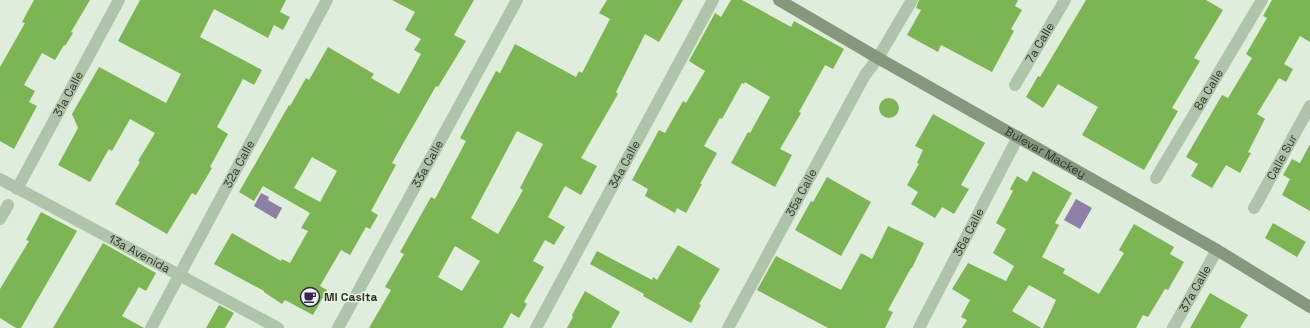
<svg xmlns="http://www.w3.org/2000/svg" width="1310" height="328" viewBox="0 0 1310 328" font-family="'Space Grotesk',sans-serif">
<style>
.water{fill:#8e7fa7}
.building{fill:#7cb553;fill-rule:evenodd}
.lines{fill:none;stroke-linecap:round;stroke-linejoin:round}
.street{stroke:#afc5aa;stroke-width:12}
.secondary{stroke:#84987c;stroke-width:12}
.labels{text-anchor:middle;stroke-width:3;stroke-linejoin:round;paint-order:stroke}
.street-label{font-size:12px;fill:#2c3328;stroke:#eaf7e8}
.poi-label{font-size:12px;font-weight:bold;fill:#2c3328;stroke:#eaf7e8;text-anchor:start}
</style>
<rect width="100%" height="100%" fill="#dfeedc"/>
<path class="water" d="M 261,193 L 269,197 L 268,200 L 282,208 L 276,219 L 254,206 Z
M 1076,199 L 1092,208 L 1080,229 L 1064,220 Z"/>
<path class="building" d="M 34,0 L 90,0 L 71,32 L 73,33 L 65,46 L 64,45 L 55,60 L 42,53 L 24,85 L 35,91 L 29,102 L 37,106 L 14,149 L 0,141 L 0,67 L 25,23 L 22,22 Z
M 140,0 L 286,0 L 280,12 L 290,17 L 283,30 L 274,25 L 268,38 L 214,9 L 200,37 L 262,70 L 254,85 L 243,79 L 217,127 L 228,134 L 210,167 L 212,168 L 196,195 L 192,193 L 167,234 L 115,204 L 140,162 L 138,161 L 155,133 L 130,119 L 112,151 L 109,149 L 90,182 L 58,165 L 78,128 L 72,114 L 99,67 L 166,103 L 181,74 L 118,41 Z
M 392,0 L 474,0 L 454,35 L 466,41 L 438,87 L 436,86 L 392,163 L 396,165 L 371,211 L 378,215 L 370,229 L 366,227 L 350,255 L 341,250 L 320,286 L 327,290 L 313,315 L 285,300 L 282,304 L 264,292 L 264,291 L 214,264 L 232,233 L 281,261 L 282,259 L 290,263 L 308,231 L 301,228 L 310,213 L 263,186 L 254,201 L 239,192 L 289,105 L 290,106 L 306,78 L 309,80 L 328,47 L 374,74 L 371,78 L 399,94 L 421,54 L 414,50 L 421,39 L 405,30 L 415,12 ZM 312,157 L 337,171 L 320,202 L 294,188 Z
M 607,0 L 683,0 L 659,42 L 645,34 L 616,92 L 618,94 L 581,158 L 597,166 L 581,195 L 565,186 L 548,217 L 565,227 L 554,245 L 545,240 L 533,261 L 544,267 L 524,302 L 527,304 L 519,318 L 511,313 L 503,328 L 369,328 L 391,290 L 385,287 L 404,254 L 400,252 L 431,197 L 435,199 L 466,141 L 460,138 L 496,71 L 500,73 L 515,44 L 576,77 L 579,71 L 582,73 L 610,19 L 599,13 ZM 517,131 L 543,144 L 520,188 L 523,190 L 498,234 L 471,218 ZM 455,246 L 480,261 L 462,291 L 438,277 Z
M 731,0 L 742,0 L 791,27 L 794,21 L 844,49 L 833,69 L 825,65 L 799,112 L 801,113 L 780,149 L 792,155 L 775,187 L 731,163 L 748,132 L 750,133 L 770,97 L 745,82 L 744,84 L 742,83 L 722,119 L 720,118 L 704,146 L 717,153 L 700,184 L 702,184 L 686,213 L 677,208 L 675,213 L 645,196 L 648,189 L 632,180 L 659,130 L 665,133 L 683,101 L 686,103 L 705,71 L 689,61 L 715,13 L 721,17 Z
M 919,0 L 1018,0 L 1015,6 L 1022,10 L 1011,29 L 1014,31 L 992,72 L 941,45 L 938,52 L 907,35 L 921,10 L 916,8 Z
M 1086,0 L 1206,0 L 1223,10 L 1194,58 L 1200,61 L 1172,108 L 1178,111 L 1144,170 L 1082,135 L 1098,107 L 1058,84 L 1043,108 L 1026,97 L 1038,76 L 1040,77 Z
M 1272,0 L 1310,0 L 1310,42 L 1300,36 L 1284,64 L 1293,69 L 1286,82 L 1279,78 L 1257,114 L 1265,119 L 1248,152 L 1251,153 L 1240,173 L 1226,165 L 1212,188 L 1191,176 L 1198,164 L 1186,157 L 1222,95 L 1228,98 L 1252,58 L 1246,54 L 1267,18 L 1263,16 Z
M879 108a10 10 0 1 1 20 0a10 10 0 1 1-20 0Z
M 933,114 L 985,143 L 961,185 L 969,189 L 954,214 L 942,207 L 935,218 L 911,204 L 918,192 L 907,185 L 919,164 L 917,163 L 923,150 L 915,146 Z
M 1310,144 L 1310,211 L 1282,195 L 1290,179 L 1283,175 L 1292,159 L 1300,163 Z
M 1033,171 L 1072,193 L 1055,223 L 1059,225 L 1042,257 L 1065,269 L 1063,273 L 1099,294 L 1124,253 L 1119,250 L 1134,224 L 1174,247 L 1170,254 L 1184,262 L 1168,290 L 1165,289 L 1148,317 L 1143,315 L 1136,328 L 1043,328 L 1056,300 L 1029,285 L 1012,311 L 1041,328 L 962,328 L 967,320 L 961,317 L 970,300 L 952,289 L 968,263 L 1006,281 L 1014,266 L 993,253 L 1006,229 L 996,223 L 1013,191 L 1010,189 L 1017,176 L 1027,182 Z
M 827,177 L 871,202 L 841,256 L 795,230 L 811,201 L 813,202 Z
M 41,212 L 77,231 L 21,328 L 16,328 L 0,318 L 0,289 L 29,241 L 26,240 Z
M 1273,223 L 1306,242 L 1297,257 L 1265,238 Z
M 888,226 L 924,243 L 912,268 L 911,268 L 888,310 L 893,312 L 885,328 L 828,328 L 757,290 L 776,256 L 841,290 L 861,253 L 872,259 Z
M 103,243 L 156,273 L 146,291 L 139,287 L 122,316 L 144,328 L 53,328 Z
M 678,245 L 720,269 L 699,304 L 701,305 L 691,323 L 643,296 L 644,294 L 590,264 L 597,251 L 652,280 L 653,277 L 657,280 Z
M 585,291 L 620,312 L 611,328 L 567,328 L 573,317 L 572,315 Z
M 1210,293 L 1248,315 L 1240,328 L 1190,328 Z
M 219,305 L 234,313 L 225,328 L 206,328 Z"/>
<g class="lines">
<g class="street">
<path id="s1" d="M 1015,85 L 1065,0"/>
<path id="s2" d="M 1156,178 L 1262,0"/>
<path id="s3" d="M 0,179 L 278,328"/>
<path id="s4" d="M 17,189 L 119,0"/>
<path id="s5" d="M 1254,208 L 1258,201 L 1310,106"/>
<path d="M 0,219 L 8,205"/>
<path id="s6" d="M 151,328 L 327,0"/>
<path id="s7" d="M 338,328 L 517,0"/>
<path id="s8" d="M 536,328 L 713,0"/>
<path id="s9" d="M 728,328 L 865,75 L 878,58 L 912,0"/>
<path id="s10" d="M 919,328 L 1018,137"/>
<path id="s11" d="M 1173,328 L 1217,250"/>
</g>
<path class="secondary" id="s12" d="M 779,0 L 878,58 L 1217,250 L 1310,307"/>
</g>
<defs>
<g id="cafe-ring" transform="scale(1)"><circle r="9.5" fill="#eaf7e8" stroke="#35244f" stroke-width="1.5"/><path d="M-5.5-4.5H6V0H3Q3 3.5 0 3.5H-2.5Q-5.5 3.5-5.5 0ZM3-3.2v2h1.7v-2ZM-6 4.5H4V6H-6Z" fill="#35244f"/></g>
</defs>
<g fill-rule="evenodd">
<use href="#cafe-ring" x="310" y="297"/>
</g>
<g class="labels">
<g class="street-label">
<text dy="4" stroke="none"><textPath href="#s1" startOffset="49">7a Calle</textPath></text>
<text dy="4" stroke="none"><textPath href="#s2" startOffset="103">8a Calle</textPath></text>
<text dy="4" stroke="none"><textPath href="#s4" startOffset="108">31a Calle</textPath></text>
<text dy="4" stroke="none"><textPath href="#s12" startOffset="307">Bulevar Mackey</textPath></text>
<text dy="4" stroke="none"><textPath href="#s5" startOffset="58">Calle Sur</textPath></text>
<text dy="4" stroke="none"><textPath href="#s6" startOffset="186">32a Calle</textPath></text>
<text dy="4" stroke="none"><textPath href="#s7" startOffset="187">33a Calle</textPath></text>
<text dy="4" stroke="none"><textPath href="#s8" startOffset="186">34a Calle</textPath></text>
<text dy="4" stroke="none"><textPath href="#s9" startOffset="154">35a Calle</textPath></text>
<text dy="4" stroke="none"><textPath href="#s10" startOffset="108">36a Calle</textPath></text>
<text dy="4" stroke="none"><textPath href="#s3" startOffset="158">13a Avenida</textPath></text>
<text dy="4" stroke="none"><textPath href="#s11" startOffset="45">37a Calle</textPath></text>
</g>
<g class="poi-label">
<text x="324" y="301">Mi Casita</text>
</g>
</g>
</svg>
